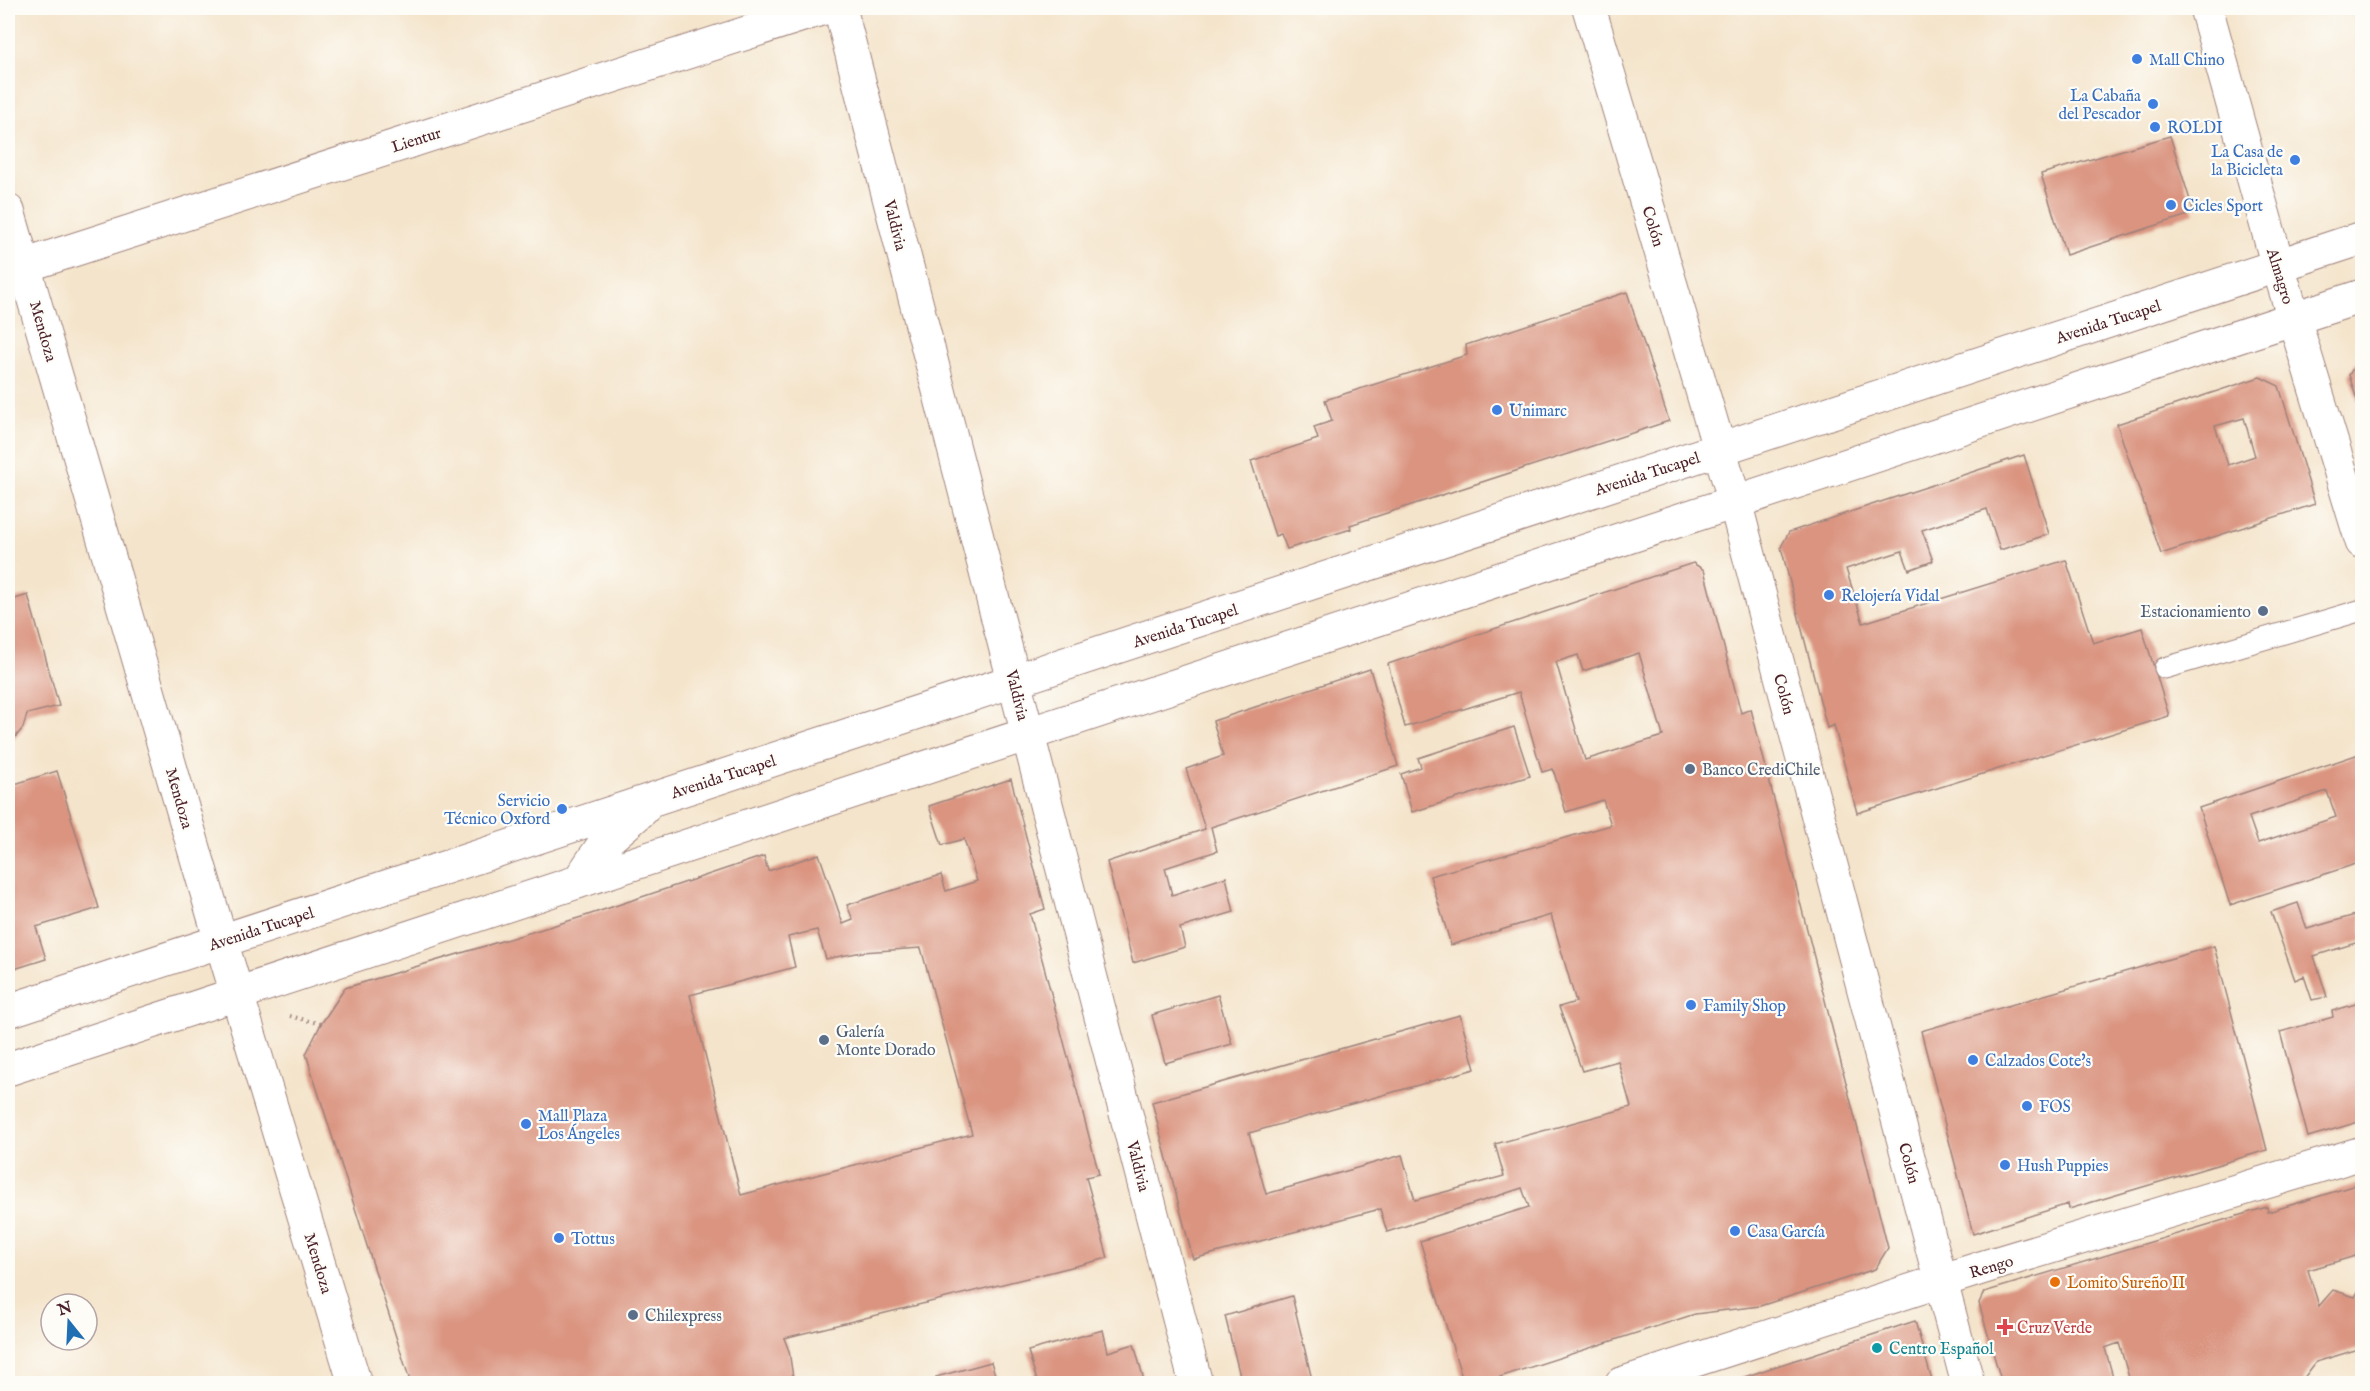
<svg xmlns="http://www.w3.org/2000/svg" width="2370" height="1391" viewBox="0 0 2370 1391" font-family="'IM FELL English',serif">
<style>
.building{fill:#da9480;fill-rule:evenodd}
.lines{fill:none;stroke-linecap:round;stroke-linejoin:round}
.service-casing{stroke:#9f827b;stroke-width:23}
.minor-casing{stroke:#9f827b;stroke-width:35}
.tertiary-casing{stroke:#9f827b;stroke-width:35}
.secondary-casing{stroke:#9f827b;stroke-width:35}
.primary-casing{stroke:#9f827b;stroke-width:35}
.path{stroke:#9f827b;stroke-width:4;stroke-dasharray:1.5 4.5;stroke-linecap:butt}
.service{stroke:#fff;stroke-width:21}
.minor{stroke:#fff;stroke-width:33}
.tertiary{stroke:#fff;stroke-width:33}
.secondary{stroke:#fff;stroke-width:33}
.primary{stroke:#fff;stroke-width:33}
.shop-dot{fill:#3f7fe0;stroke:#fdfcf7;stroke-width:2}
.service-dot{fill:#5c6f8a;stroke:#fdfcf7;stroke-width:2}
.food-dot{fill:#e8710a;stroke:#fdfcf7;stroke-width:2}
.health-dot{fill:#e0444e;stroke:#fdfcf7;stroke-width:2}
.culture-dot{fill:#0f9aa8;stroke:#fdfcf7;stroke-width:2}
.labels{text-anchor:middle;stroke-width:4.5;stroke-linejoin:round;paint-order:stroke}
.shop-label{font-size:16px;fill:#366cbe;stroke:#fdfcf7;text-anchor:start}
.street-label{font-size:16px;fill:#4a1f2b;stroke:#fdfcf7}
.service-label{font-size:16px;fill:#4e5e75;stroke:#fdfcf7;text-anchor:start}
.food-label{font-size:16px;fill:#c56008;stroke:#fdfcf7;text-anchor:start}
.health-label{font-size:16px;fill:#be3a42;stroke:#fdfcf7;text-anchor:start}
.culture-label{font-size:16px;fill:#0d838f;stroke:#fdfcf7;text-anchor:start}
</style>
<rect width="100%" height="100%" fill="#fdfcf7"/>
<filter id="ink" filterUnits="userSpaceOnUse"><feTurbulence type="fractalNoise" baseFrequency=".0167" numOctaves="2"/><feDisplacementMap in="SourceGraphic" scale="12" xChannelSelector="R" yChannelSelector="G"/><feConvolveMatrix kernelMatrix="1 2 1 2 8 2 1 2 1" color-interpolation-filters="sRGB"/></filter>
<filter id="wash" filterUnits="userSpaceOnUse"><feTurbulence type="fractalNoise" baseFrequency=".008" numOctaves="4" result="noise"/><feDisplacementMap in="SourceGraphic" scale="24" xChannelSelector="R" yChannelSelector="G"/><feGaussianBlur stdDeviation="1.35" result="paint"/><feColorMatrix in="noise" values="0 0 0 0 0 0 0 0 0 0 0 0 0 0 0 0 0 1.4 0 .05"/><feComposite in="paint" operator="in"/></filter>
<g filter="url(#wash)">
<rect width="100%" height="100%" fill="#f4e4cb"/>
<g id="blocks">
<path class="building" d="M 2170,136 L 2194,213 L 2066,255 L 2041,174 Z
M 1627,292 L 1669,421 L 1350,525 L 1351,529 L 1287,549 L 1281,534 L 1275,536 L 1251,461 L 1318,439 L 1314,427 L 1332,421 L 1325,400 L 1467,355 L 1466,345 Z
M 2362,361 L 2362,415 L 2349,375 L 2356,363 Z
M 2260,377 L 2279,386 L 2315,504 L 2161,554 L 2117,424 ZM 2244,418 L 2255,456 L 2228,465 L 2215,426 Z
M 2024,455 L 2049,534 L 2000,550 L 1987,509 L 1922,530 L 1933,561 L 1909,570 L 1902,551 L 1846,569 L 1863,623 L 2066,560 L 2093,643 L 2142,628 L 2169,716 L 1857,813 L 1834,725 L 1827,728 L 1781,547 L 1789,532 Z
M 1693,563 L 1704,570 L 1741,713 L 1751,709 L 1888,1248 L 1875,1269 L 1760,1306 L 1695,1314 L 1478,1384 L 1464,1384 L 1420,1241 L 1529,1207 L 1522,1188 L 1387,1232 L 1380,1209 L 1193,1259 L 1152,1102 L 1460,1015 L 1475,1069 L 1249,1133 L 1266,1194 L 1402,1155 L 1415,1200 L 1504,1176 L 1495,1144 L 1631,1107 L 1618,1061 L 1582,1071 L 1559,1007 L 1576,1002 L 1551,915 L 1451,945 L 1430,876 L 1611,825 L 1603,800 L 1566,812 L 1553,769 L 1542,772 L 1519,692 L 1405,727 L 1388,664 ZM 1639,653 L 1663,736 L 1585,760 L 1556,662 L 1578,655 L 1583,671 Z
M 28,595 L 59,706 L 27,714 L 23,728 L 8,746 L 8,601 Z
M 1370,669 L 1398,766 L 1211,827 L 1217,851 L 1165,868 L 1172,895 L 1226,877 L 1234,912 L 1180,928 L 1185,947 L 1133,963 L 1107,862 L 1205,829 L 1186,769 L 1223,756 L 1213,721 Z
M 1514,727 L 1530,776 L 1412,812 L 1401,774 L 1421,767 L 1418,758 Z
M 2362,753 L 2362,862 L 2230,905 L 2199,808 ZM 2327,791 L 2336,817 L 2258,843 L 2249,817 Z
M 57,771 L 99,908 L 36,927 L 46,959 L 8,971 L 8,786 Z
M 1011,779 L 1045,909 L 1030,914 L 1099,1174 L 1086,1177 L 1108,1258 L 784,1338 L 789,1351 L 794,1384 L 411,1384 L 306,1054 L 321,1024 L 345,988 L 585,916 L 764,856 L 768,871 L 819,854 L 843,924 L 853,920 L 847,905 L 941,875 L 946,891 L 977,881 L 964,839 L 942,845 L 929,806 ZM 817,930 L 826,959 L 862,952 L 921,948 L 972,1134 L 741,1195 L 690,995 L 795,967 L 788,937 Z
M 2298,903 L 2307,929 L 2362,913 L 2362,941 L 2314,956 L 2327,997 L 2312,1000 L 2304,976 L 2295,980 L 2271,912 Z
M 2214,946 L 2267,1150 L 2069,1209 L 2068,1204 L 1973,1234 L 1921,1031 Z
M 1218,995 L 1232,1044 L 1165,1063 L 1152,1015 Z
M 2362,1002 L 2362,1121 L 2308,1137 L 2280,1032 L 2333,1017 L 2332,1011 Z
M 2362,1183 L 2362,1254 L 2308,1270 L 2319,1306 L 2333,1290 L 2355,1297 L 2362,1284 L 2362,1348 L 2316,1362 L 2303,1379 L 2303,1384 L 2121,1384 L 2130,1381 L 2119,1343 L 2105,1348 L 2115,1384 L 2002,1384 L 1979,1303 L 1984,1292 L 2267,1207 L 2268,1212 Z
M 1292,1296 L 1313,1384 L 1242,1384 L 1225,1316 Z
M 1915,1321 L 1933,1384 L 1724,1384 L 1777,1366 Z
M 1103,1330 L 1108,1352 L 1134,1344 L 1145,1384 L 1038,1384 L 1028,1351 Z
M 991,1362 L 998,1384 L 939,1384 L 936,1377 Z"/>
</g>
</g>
<g filter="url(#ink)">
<use href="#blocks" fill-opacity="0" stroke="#9f827b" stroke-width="1.5"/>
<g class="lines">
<g class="service-casing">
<path id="service" d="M 2165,668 L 2362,610"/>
</g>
<g class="minor-casing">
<path id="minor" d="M 8,271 L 824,8
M 1735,502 L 1968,1384"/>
</g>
<g class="tertiary-casing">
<path id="tertiary" d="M 1589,8 L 1735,502
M 1621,1384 L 1981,1268 L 2362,1153"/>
</g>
<g class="secondary-casing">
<path id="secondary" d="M 2206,8 L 2278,266 L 2362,542
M 8,211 L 221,941 L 355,1384"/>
</g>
<g class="primary-casing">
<path id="primary" d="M 840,8 L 1196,1384
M 578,882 L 606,841 L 643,809
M 8,1011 L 2362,238
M 8,1069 L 2362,296"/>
</g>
<path class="path" d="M 290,1016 L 321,1024"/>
<use href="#service" class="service"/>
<use href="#minor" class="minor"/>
<use href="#tertiary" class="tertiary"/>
<use href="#secondary" class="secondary"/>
<use href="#primary" class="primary"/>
</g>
</g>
<g class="shop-dot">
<circle cx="2137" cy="59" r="6"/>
<circle cx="2153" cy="104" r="6"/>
<circle cx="2155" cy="127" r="6"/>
<circle cx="2295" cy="160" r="6"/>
<circle cx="2171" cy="205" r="6"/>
<circle cx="1497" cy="410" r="6"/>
<circle cx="1829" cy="595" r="6"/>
<circle cx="562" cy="809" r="6"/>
<circle cx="1691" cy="1005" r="6"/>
<circle cx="1973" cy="1060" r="6"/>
<circle cx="2027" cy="1106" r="6"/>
<circle cx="526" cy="1124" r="6"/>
<circle cx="2005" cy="1165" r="6"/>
<circle cx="1735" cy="1231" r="6"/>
<circle cx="559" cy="1238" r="6"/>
</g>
<g class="service-dot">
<circle cx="2263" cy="611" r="6"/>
<circle cx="1690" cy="769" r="6"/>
<circle cx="824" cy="1040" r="6"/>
<circle cx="633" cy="1315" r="6"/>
</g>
<circle class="food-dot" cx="2055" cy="1282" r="6"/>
<path class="health-dot" d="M2002 1318h6v6h6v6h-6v6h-6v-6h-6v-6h6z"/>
<circle class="culture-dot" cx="1877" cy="1348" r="6"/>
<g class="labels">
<g class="shop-label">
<text x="2149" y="65">Mall Chino</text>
<text x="2141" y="101" text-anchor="end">La Cabaña<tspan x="2141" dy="18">del Pescador</tspan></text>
<text x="2167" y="133">ROLDI</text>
<text x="2283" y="157" text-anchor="end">La Casa de<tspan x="2283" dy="18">la Bicicleta</tspan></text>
<text x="2183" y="211">Cicles Sport</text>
<text x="1509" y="416">Unimarc</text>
<text x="1841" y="601">Relojería Vidal</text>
<text x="550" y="806" text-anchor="end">Servicio<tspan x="550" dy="18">Técnico Oxford</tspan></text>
<text x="1703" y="1011">Family Shop</text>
<text x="1985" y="1066">Calzados Cote's</text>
<text x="2039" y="1112">FOS</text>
<text x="538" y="1121">Mall Plaza<tspan x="538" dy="18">Los Ángeles</tspan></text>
<text x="2017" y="1171">Hush Puppies</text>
<text x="1747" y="1237">Casa García</text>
<text x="571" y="1244">Tottus</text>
</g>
<g class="street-label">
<text transform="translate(416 139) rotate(-18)" y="6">Lientur</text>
<text transform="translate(896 225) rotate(76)" y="6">Valdivia</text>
<text transform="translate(1654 226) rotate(73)" y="6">Colón</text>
<text transform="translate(2281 276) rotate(73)" y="6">Almagro</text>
<text transform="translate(2108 321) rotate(-18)" y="6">Avenida Tucapel</text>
<text transform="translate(44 331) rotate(74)" y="6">Mendoza</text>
<text transform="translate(1647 473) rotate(-18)" y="6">Avenida Tucapel</text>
<text transform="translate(1185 625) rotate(-18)" y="6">Avenida Tucapel</text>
<text transform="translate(1785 694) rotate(75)" y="6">Colón</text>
<text transform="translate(1018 695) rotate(76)" y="6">Valdivia</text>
<text transform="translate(723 776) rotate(-18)" y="6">Avenida Tucapel</text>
<text transform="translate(180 798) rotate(74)" y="6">Mendoza</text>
<text transform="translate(261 928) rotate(-18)" y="6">Avenida Tucapel</text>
<text transform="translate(1910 1163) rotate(75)" y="6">Colón</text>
<text transform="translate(1139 1166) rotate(76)" y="6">Valdivia</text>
<text transform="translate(319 1263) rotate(73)" y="6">Mendoza</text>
<text transform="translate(1991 1266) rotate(-17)" y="6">Rengo</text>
</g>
<g class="service-label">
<text x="2251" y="617" text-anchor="end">Estacionamiento</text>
<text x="1702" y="775">Banco CrediChile</text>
<text x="836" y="1037">Galería<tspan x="836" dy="18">Monte Dorado</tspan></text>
<text x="645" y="1321">Chilexpress</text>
</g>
<g class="food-label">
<text x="2067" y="1288">Lomito Sureño II</text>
</g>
<g class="health-label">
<text x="2017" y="1333">Cruz Verde</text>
</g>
<g class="culture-label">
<text x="1889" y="1354">Centro Español</text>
</g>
</g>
<rect width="2370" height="1391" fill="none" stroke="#fdfcf7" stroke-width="30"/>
<g transform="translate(69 1322) rotate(342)"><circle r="28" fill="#fdfcf7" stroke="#b5a4a5" stroke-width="1.5"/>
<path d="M0-4.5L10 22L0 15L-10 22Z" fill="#1f6fb2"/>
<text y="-9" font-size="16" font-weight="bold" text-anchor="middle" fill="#4a1f2b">N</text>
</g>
</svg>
